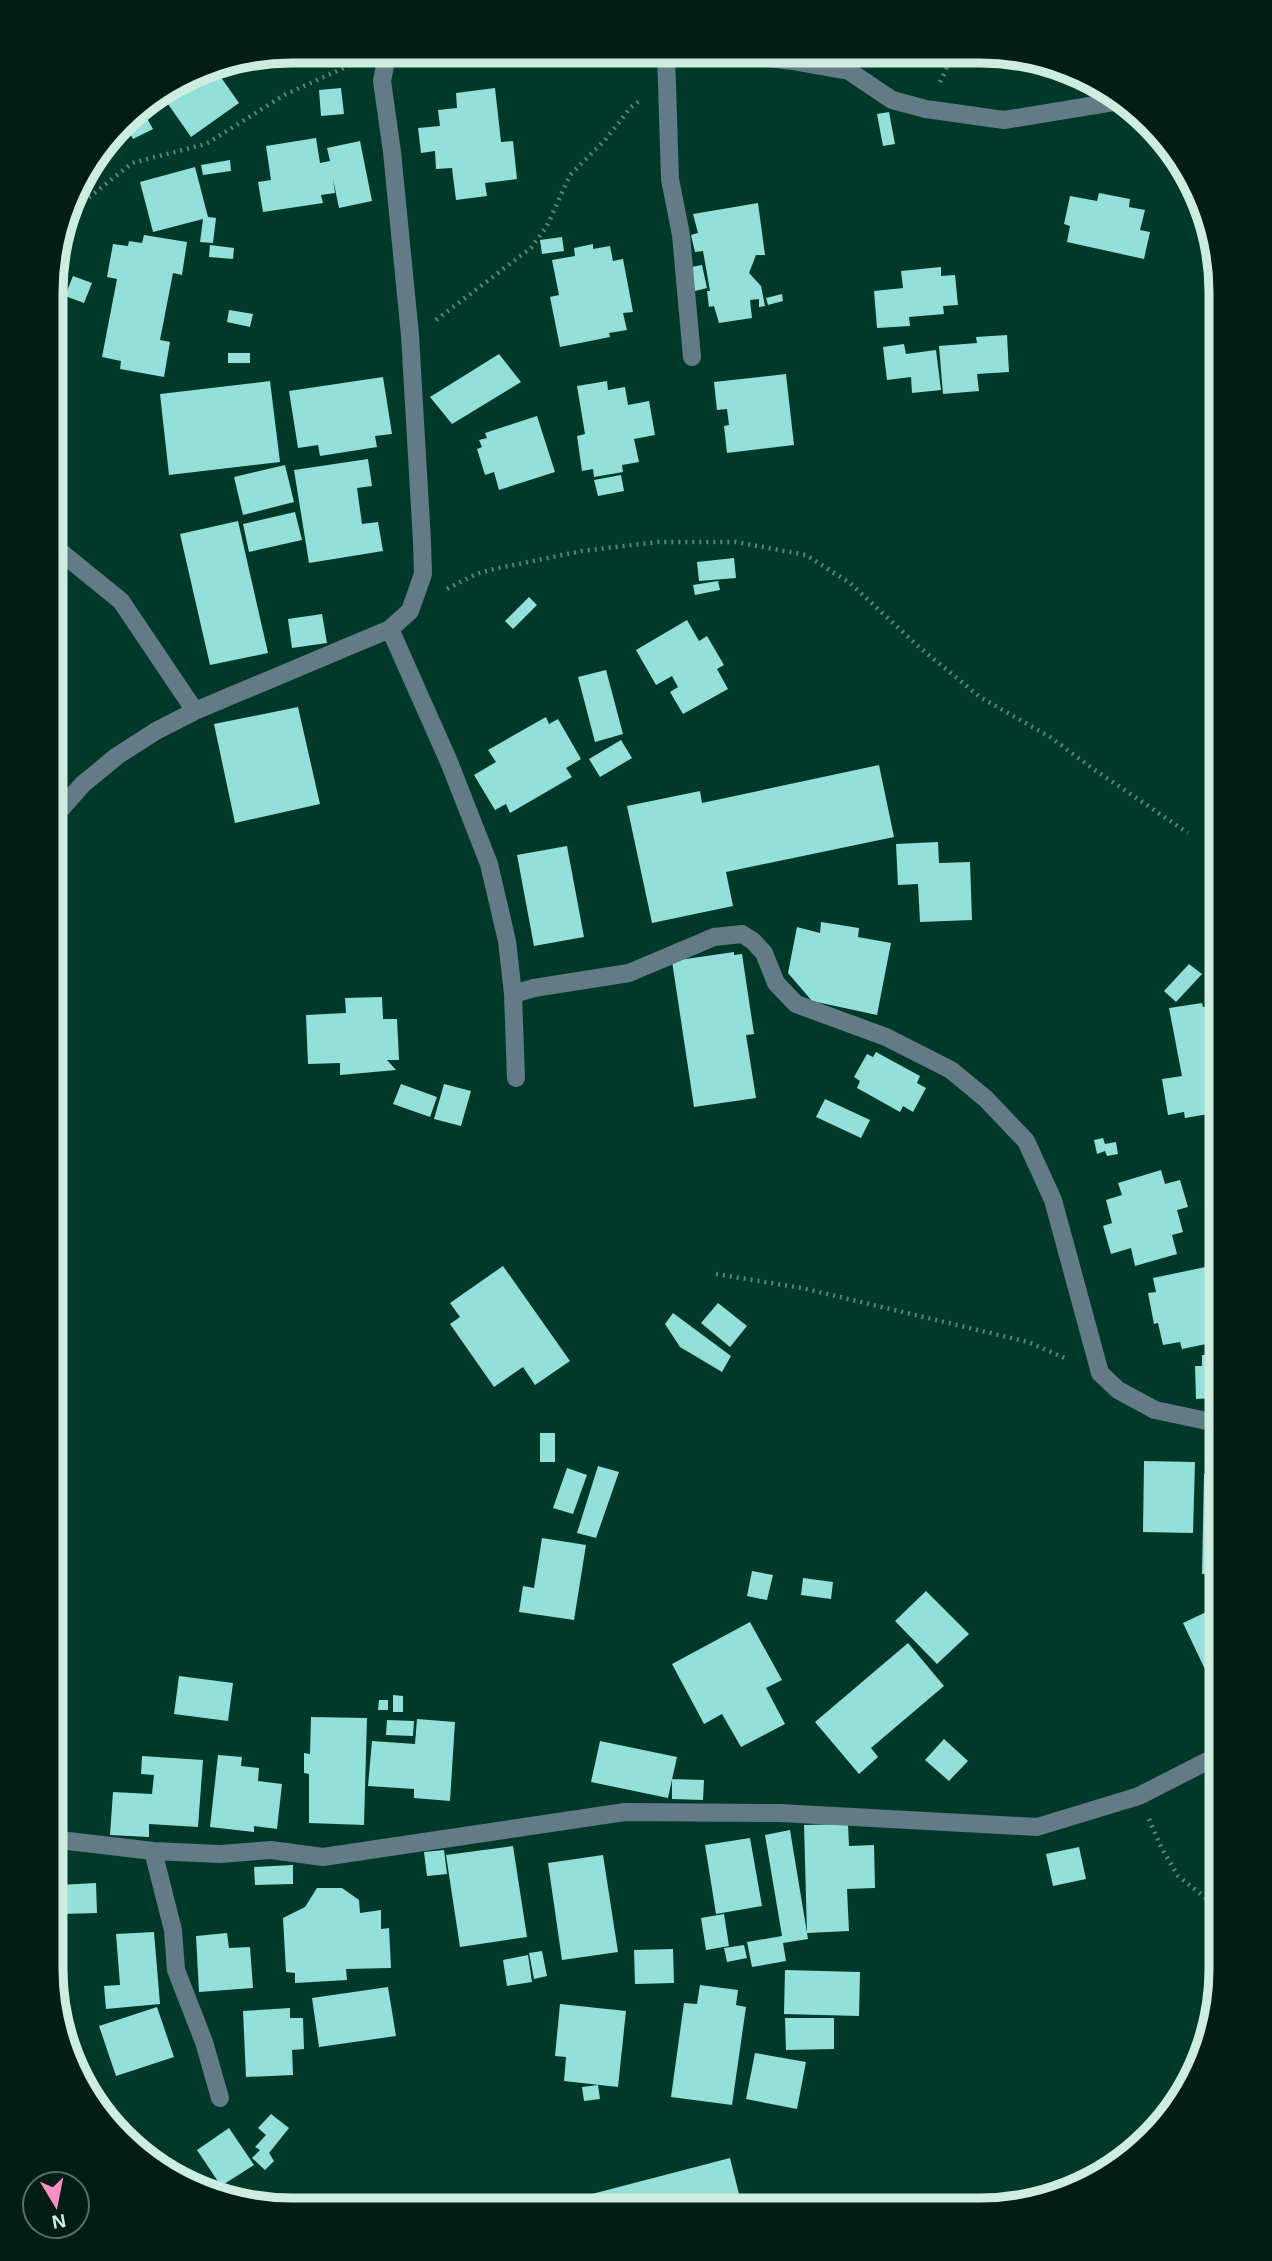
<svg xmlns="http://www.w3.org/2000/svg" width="1272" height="2261" viewBox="0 0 1272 2261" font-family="Helvetica,sans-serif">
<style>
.building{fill:#93dfd9}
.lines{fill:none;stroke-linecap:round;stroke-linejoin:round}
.path{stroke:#568576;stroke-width:4.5;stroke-dasharray:2 5;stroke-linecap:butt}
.minor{stroke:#627b87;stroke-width:18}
.rim{fill:none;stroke:#cdede0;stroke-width:9}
</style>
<rect width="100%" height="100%" fill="#00392a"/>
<path class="building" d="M 213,66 L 239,103 L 191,137 L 161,94 L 200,69 Z
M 341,88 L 344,114 L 321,116 L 319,90 Z
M 495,88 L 501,142 L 513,141 L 517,179 L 485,183 L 487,196 L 456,200 L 452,168 L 436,169 L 435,151 L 421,153 L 418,128 L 440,126 L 438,110 L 457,108 L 456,93 Z
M 140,106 L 153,129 L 133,139 L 124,123 L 133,111 Z
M 889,112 L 895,144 L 883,146 L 877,114 Z
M 316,138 L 320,163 L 330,161 L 327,148 L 360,141 L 372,201 L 339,208 L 333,179 L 335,193 L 321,195 L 323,203 L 263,212 L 258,182 L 271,180 L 266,146 Z
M 230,160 L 231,171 L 203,175 L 201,165 Z
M 195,167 L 208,217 L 216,218 L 213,243 L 200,242 L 203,219 L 153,232 L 140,182 Z
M 1099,193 L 1130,199 L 1129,207 L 1145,210 L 1140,230 L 1150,232 L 1144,259 L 1067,242 L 1070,226 L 1064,224 L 1070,196 L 1097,201 Z
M 758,203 L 765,255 L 756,255 L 749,273 L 761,286 L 765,306 L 759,307 L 759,299 L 750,300 L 752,318 L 719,323 L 714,306 L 709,307 L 707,291 L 710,291 L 703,251 L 695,252 L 691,235 L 698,233 L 693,214 Z
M 144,235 L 187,242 L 182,275 L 173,273 L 160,340 L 170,342 L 164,377 L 120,369 L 121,361 L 102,357 L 117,279 L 107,277 L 113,244 L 128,246 L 129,241 L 142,243 Z
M 562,237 L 564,251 L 542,254 L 540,240 Z
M 593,244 L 593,249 L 610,246 L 613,261 L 623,259 L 633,312 L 623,313 L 627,330 L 609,333 L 610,337 L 560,347 L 550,297 L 559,295 L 552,260 L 575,256 L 574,248 Z
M 210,245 L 234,248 L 233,259 L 209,257 Z
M 702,265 L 707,288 L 695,291 L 691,267 Z
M 941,267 L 941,276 L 955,275 L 958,305 L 943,306 L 944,314 L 909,317 L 910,326 L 877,328 L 874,291 L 903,288 L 901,271 Z
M 73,276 L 92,283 L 84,303 L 65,296 Z
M 782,294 L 783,301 L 768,305 L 766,298 Z
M 229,310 L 253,314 L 250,327 L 227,322 Z
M 1007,335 L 1009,372 L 977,374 L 979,391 L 943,394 L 939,346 L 977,343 L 976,337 Z
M 904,344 L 906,354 L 936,350 L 941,390 L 912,393 L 911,377 L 887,380 L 883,347 Z
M 228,353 L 250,353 L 250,363 L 228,363 Z
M 499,354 L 521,382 L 452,424 L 430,397 Z
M 786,374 L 794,445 L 727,453 L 724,426 L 729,425 L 727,409 L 717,410 L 714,382 Z
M 383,377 L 392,434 L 375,436 L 377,447 L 320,456 L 318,445 L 298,448 L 289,391 Z
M 270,381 L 280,462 L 169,475 L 160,394 Z
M 607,381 L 608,390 L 625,387 L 628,405 L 649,401 L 655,435 L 634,439 L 639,462 L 622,465 L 623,472 L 594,477 L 593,469 L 582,471 L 577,436 L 585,434 L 577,386 Z
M 537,416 L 555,472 L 499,490 L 494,472 L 485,475 L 477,449 L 482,447 L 479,440 L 487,438 L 485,433 Z
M 368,459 L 372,486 L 357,488 L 362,524 L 378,522 L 383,551 L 309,563 L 294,470 Z
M 285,465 L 294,502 L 243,515 L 234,477 Z
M 621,475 L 624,491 L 598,496 L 594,480 Z
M 295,512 L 302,540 L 249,552 L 243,524 Z
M 238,521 L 268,653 L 210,665 L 180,534 Z
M 734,558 L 736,578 L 699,581 L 697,562 Z
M 718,581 L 720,590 L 695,595 L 693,585 Z
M 529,597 L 537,605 L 513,629 L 505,621 Z
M 322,614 L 327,643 L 292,648 L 288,619 Z
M 687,620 L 699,641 L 707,636 L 724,665 L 717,669 L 728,689 L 683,714 L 670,692 L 678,687 L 672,676 L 656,685 L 636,650 Z
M 606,670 L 623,734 L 595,742 L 578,677 Z
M 298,707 L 320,804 L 235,823 L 214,724 Z
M 546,717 L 549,724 L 558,719 L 581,759 L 566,768 L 572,777 L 510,813 L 506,804 L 495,810 L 474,775 L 496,762 L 488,750 Z
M 621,740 L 632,758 L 600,777 L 589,759 Z
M 879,765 L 894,837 L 726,872 L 733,906 L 652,923 L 627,806 L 700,791 L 702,803 Z
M 938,842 L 939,863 L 970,862 L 972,920 L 920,922 L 918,884 L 898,885 L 896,844 Z
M 567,846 L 584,937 L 534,946 L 517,855 Z
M 821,922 L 859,928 L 858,937 L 891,943 L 877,1015 L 812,1001 L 788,973 L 797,927 L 820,933 Z
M 734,952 L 734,955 L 742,954 L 754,1034 L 746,1035 L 756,1098 L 694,1107 L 672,961 Z
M 1189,964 L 1202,974 L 1176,1002 L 1164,991 Z
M 382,997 L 383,1019 L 397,1019 L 399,1060 L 387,1060 L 396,1070 L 340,1075 L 340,1063 L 308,1064 L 306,1015 L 346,1013 L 345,998 Z
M 1202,1003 L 1203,1007 L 1221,1004 L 1220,1112 L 1185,1118 L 1184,1112 L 1168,1115 L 1162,1079 L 1182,1076 L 1169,1008 Z
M 876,1052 L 920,1076 L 917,1083 L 926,1088 L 913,1112 L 903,1106 L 900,1112 L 857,1088 L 860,1081 L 854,1077 L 867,1054 L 873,1057 Z
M 401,1084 L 437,1097 L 430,1117 L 393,1104 Z
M 444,1084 L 471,1091 L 461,1126 L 434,1119 Z
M 825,1099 L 870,1120 L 861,1138 L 816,1117 Z
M 1103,1138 L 1105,1144 L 1116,1142 L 1118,1154 L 1107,1156 L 1105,1151 L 1097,1154 L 1094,1140 Z
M 1161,1170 L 1165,1184 L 1180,1180 L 1188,1207 L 1177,1210 L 1183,1232 L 1172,1235 L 1177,1254 L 1135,1266 L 1131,1248 L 1111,1254 L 1103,1226 L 1112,1223 L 1106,1200 L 1122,1195 L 1118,1183 Z
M 1215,1265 L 1221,1295 L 1221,1331 L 1214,1333 L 1216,1342 L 1182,1349 L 1180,1342 L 1163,1345 L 1158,1323 L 1154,1324 L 1148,1293 L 1156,1292 L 1153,1278 Z
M 503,1266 L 570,1361 L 535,1385 L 523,1367 L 494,1387 L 450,1324 L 460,1317 L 450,1303 Z
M 718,1303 L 747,1326 L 730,1347 L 701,1323 Z
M 673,1313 L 731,1356 L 722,1372 L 680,1347 L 665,1324 Z
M 1202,1355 L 1221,1355 L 1221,1407 L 1213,1407 L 1213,1398 L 1196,1399 L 1195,1366 L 1202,1366 Z
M 540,1433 L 555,1433 L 555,1462 L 540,1462 Z
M 1144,1461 L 1195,1462 L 1193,1533 L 1143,1532 Z
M 598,1466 L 619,1472 L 596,1538 L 577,1533 Z
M 567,1468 L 587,1475 L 573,1514 L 553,1508 Z
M 1204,1474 L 1221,1475 L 1221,1575 L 1202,1574 Z
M 542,1538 L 586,1545 L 574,1620 L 519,1612 L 523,1586 L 534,1588 Z
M 752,1571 L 773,1575 L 767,1600 L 747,1596 Z
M 803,1578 L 833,1582 L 831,1599 L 801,1595 Z
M 926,1591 L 969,1634 L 937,1664 L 895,1621 Z
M 1221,1605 L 1221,1703 L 1183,1623 Z
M 750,1622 L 782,1680 L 766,1688 L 785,1724 L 741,1747 L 722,1714 L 704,1724 L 672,1664 Z
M 908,1643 L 944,1686 L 871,1748 L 878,1757 L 859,1774 L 815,1722 Z
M 179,1676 L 233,1683 L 228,1721 L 174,1714 Z
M 393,1695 L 403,1696 L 403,1712 L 393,1712 Z
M 379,1700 L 388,1700 L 388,1710 L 378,1710 Z
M 311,1717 L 367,1718 L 364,1825 L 309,1823 L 309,1774 L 304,1773 L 304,1753 L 310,1754 Z
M 417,1719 L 455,1722 L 450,1801 L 414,1798 L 414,1789 L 368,1786 L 372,1741 L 415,1744 Z
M 387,1720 L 414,1721 L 413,1736 L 386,1735 Z
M 944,1739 L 968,1761 L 949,1781 L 925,1760 Z
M 600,1741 L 677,1757 L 668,1798 L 591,1782 Z
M 218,1755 L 242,1757 L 241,1766 L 259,1768 L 258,1781 L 282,1784 L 277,1829 L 254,1826 L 254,1832 L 210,1827 Z
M 142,1756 L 203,1760 L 198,1827 L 149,1824 L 149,1837 L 110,1835 L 113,1792 L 152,1794 L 154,1775 L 141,1774 Z
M 672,1779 L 704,1780 L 703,1800 L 672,1799 Z
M 848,1824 L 849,1846 L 874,1845 L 875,1888 L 847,1889 L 849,1931 L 807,1933 L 804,1825 Z
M 790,1830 L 808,1939 L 783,1943 L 786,1961 L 752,1967 L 747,1942 L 782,1936 L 765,1835 Z
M 750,1838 L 762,1906 L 716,1914 L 705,1845 Z
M 513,1846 L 527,1937 L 460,1947 L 446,1855 Z
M 1079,1847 L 1086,1879 L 1053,1886 L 1046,1854 Z
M 444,1850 L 447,1874 L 427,1876 L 424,1852 Z
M 603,1855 L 618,1952 L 562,1960 L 548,1863 Z
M 293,1865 L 293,1884 L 255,1885 L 254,1867 Z
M 96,1883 L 97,1913 L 61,1914 L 59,1885 Z
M 317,1888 L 342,1888 L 359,1900 L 360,1913 L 381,1910 L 381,1929 L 389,1928 L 391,1968 L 346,1969 L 347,1980 L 295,1983 L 295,1973 L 286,1972 L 283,1918 L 305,1907 Z
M 724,1914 L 729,1946 L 706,1950 L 701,1918 Z
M 154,1932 L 160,2004 L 106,2009 L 104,1986 L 120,1985 L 116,1934 Z
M 227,1933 L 229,1948 L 250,1947 L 253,1988 L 199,1992 L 196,1936 Z
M 744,1945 L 747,1958 L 727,1962 L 724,1948 Z
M 673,1949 L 674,1983 L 635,1984 L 634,1950 Z
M 542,1951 L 547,1976 L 534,1979 L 529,1953 Z
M 528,1955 L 532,1982 L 507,1986 L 503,1960 Z
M 785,1970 L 860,1972 L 859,2016 L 784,2014 Z
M 700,1985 L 738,1990 L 736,2005 L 746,2007 L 732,2105 L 671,2097 L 684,2003 L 697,2004 Z
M 388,1987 L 396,2036 L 319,2047 L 312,1998 Z
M 560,2004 L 626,2011 L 618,2087 L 564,2081 L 566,2057 L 555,2056 Z
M 157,2007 L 174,2057 L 116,2076 L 99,2026 Z
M 290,2008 L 290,2018 L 303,2018 L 304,2049 L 292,2050 L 293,2075 L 246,2077 L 243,2011 Z
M 785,2018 L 834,2018 L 834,2049 L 786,2050 Z
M 755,2053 L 806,2062 L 797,2109 L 746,2099 Z
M 598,2085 L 600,2099 L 584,2101 L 582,2087 Z
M 271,2114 L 289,2128 L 269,2153 L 274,2161 L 265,2170 L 252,2158 L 260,2150 L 255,2147 L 266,2135 L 258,2128 Z
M 229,2128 L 254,2165 L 221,2186 L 197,2150 Z
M 730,2158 L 743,2210 L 592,2209 L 588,2195 Z"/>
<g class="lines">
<path class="path" d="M 940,82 L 953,55
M 67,215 L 132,163 L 206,144 L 286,94 L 357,62
M 436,320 L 531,248 L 547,226 L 570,175 L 605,140 L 631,107 L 641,100
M 447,589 L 476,574 L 494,569 L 582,551 L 658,542 L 736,542 L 806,555 L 850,583 L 919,647 L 980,697 L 1050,737 L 1092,768 L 1188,833
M 716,1274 L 802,1288 L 1028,1342 L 1067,1359
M 1149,1819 L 1161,1847 L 1178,1876 L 1221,1910"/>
<path class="minor" d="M 666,53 L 670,179 L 681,235 L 692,357
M 728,53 L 792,61 L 849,71 L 892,100 L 926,109 L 1004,120 L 1120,101
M 52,545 L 121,601 L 195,711
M 390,629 L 449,762 L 489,864 L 507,941 L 513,994 L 516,1078
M 52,819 L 83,784 L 117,756 L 156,731 L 195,711 L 390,629 L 410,611 L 423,574 L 422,542 L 410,335 L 392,152 L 382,81 L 388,51
M 513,994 L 534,988 L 629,973 L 714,937 L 742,934 L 753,941 L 764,953 L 776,983 L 796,1004 L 886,1037 L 951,1070 L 986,1099 L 1026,1141 L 1053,1200 L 1100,1373 L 1118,1390 L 1155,1410 L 1221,1424
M 51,1839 L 153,1851 L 220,1854 L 271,1850 L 323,1857 L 625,1812 L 780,1813 L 1037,1827 L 1139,1796 L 1221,1754
M 153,1851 L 173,1930 L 176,1970 L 204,2042 L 220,2098"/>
</g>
<path d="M0 0H1272V2261H0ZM292 63H980A229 229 0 0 1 1209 292V1969A229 229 0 0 1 980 2198H292A229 229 0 0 1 63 1969V292A229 229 0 0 1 292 63Z" fill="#021d14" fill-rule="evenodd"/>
<path class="rim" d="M292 63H980A229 229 0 0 1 1209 292V1969A229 229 0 0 1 980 2198H292A229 229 0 0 1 63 1969V292A229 229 0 0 1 292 63Z"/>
<g transform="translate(56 2205) rotate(170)"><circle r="33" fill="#021d14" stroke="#537066" stroke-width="2"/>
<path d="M0-5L12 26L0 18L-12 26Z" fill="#fb8fc5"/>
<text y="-10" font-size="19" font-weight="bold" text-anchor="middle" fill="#cdede0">N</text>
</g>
</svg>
